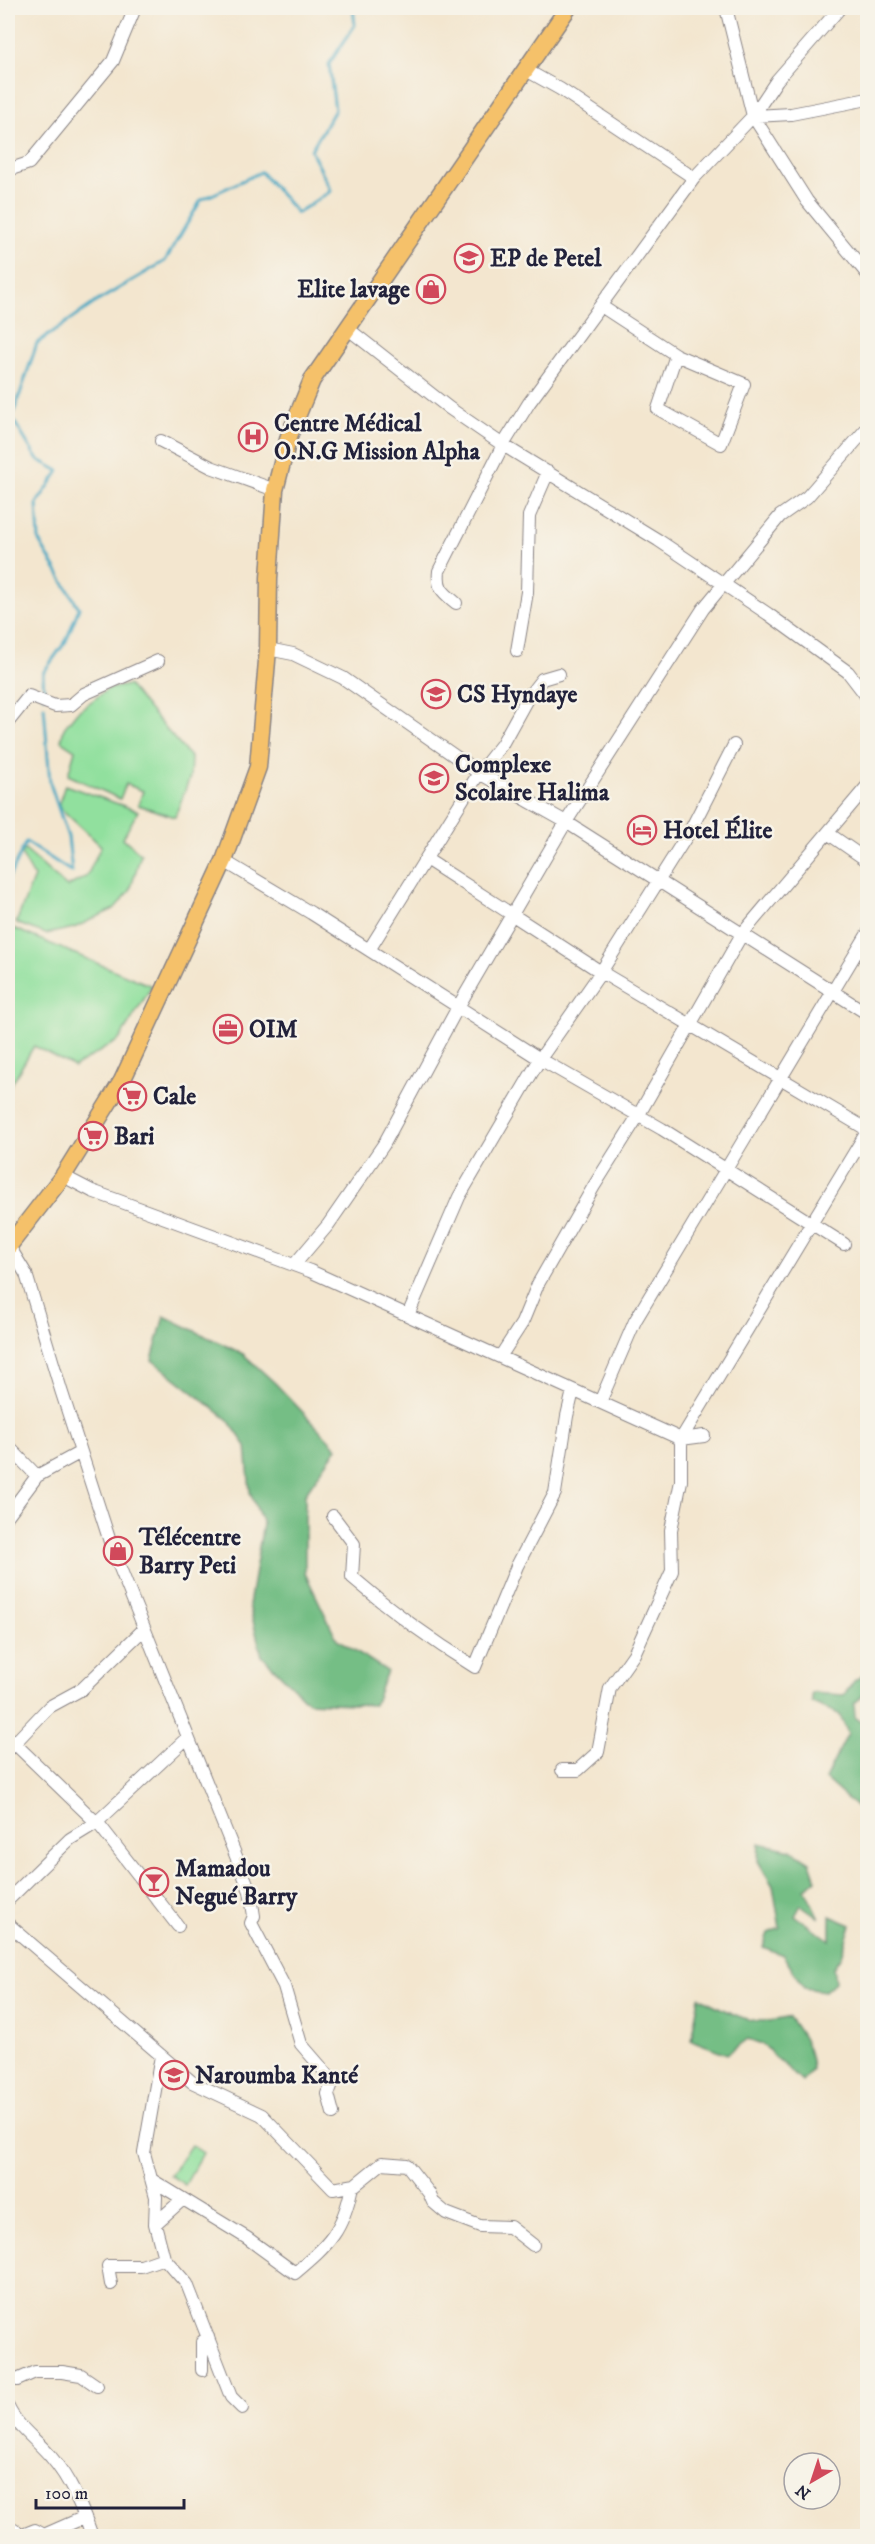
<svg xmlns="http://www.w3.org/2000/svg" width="875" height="2544" viewBox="0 0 875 2544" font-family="'IM FELL DW Pica',serif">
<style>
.green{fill:#91e09e;stroke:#5a816c;stroke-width:1.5}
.forest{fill:#74be85;stroke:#4b7060;stroke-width:1.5}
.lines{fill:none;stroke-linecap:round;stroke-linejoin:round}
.stream{stroke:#43a7c3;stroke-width:3}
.minor-casing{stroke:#8a8485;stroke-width:14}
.highway-casing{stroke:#8a8485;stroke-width:19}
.minor{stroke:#fff;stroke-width:12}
.highway{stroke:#f5c16b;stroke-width:16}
.labels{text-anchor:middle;stroke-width:5;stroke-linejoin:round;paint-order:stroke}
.poi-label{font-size:24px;font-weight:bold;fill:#22223b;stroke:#f7f3e8;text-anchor:start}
</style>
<rect width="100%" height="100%" fill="#f7f3e8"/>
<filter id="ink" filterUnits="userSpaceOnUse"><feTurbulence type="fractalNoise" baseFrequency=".0167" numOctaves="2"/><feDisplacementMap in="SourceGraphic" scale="12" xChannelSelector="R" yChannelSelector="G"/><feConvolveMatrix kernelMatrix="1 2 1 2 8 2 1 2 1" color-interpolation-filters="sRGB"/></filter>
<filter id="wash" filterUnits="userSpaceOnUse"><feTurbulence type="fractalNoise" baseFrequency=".008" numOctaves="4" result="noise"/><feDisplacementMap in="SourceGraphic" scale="24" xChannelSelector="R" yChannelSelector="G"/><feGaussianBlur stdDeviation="1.35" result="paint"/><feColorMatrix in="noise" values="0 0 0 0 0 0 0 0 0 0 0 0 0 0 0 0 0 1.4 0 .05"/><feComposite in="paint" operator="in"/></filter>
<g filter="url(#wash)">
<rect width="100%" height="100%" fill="#f3e6cf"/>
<path class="green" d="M 128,685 L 191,758 L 190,777 L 175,817 L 138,805 L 143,791 L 126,784 L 120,799 L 68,775 L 75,750 L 61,741 L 64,728 L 77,712 L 108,689 Z
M 65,785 L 138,811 L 123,838 L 141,854 L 130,891 L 114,909 L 74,928 L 46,934 L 16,923 L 34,877 L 21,854 L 25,850 L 67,887 L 87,876 L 101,846 L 58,806 Z
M 8,926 L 152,986 L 119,1040 L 74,1067 L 34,1046 L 8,1090 Z
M 191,2145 L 203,2153 L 185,2185 L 170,2175 Z"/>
<path class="forest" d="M 164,1316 L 243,1354 L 275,1383 L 337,1448 L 305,1494 L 305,1573 L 337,1639 L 387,1671 L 374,1705 L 308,1702 L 262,1656 L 249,1605 L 263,1524 L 250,1492 L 246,1446 L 228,1420 L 152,1360 Z
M 867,1672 L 867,1691 L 854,1704 L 855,1717 L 867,1726 L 867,1809 L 861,1811 L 825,1779 L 848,1733 L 839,1714 L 812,1703 L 812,1693 L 844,1695 L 854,1681 Z
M 759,1843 L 791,1850 L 810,1862 L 816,1880 L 805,1889 L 819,1918 L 801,1905 L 795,1916 L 830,1940 L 830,1916 L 851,1925 L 841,1956 L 833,1968 L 835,1982 L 825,1991 L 804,1988 L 783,1955 L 763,1947 L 768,1933 L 780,1928 L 773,1886 L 758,1861 Z
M 699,1997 C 731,2013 752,2029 789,2017 C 802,2035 811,2047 812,2070 L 802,2082 L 762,2044 L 748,2039 L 727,2054 L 691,2040 Z"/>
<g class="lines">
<path class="stream" d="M 44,697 L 43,673 L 66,641 L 79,608 L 39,541 L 37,503 L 59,471 L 37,459 L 12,418 L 37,343 L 96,302 L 165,261 L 201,200 L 261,172 L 297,213 L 331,191 L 311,150 L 335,110 L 329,64 L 355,25 L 353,8
M 8,879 L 26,842 L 72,872 L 68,837 L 50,783 L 44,706"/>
</g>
</g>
<g filter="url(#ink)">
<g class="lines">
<g class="minor-casing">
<path id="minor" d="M 726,8 L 753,116 L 807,201 L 868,275
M 526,70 L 560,89 L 694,178
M 753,116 L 791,114 L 868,99
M 8,170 L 29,163 L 113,61 L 135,8
M 601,306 L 676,355 L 744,384 L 721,444 L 658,409 L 676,355
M 347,328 L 449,408 L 503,445 L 658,540 L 768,614 L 848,672 L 868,698
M 161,441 L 211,467 L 275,490
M 456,603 C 443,592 437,589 439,571 L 503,445 L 529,403 L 694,178 L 753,116 L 777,80 L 840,8
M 268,649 L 293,654 L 343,678 L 479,773 L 566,822 L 868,1014
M 517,651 L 527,592 L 529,516 L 548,472
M 8,722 L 29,696 L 55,706 L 71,705 L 84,694 L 158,661
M 829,834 L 868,861
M 426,859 L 601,972 L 868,1130
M 224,861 L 311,913 L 540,1059 L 662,1129 L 844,1244
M 369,950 L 479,773 L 502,744 L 528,697 L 542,679 L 559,674
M 63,1176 L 92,1191 L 310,1271 L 681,1439 L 704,1436
M 9,1246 L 26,1274 L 61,1390 L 112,1548 L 250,1891 L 254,1916 L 251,1923 L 284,1986 L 301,2044 L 333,2081 L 328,2094 L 333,2113
M 294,1265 L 328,1225 L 384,1144 L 458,1007 L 566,822 L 703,609 L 780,516 L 807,497 L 868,427
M 408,1315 L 459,1197 L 540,1059 L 601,972 L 691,829 L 734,745
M 500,1357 L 522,1323 L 538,1284 L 594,1186 L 638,1116 L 742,934 L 868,785
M 600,1402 L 635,1321 L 868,933
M 8,1446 L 37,1476
M 8,1515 L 37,1476 L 81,1452
M 333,1516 L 354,1544 L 352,1577 C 391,1611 431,1640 475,1667 L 517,1566 L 555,1493 L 567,1416 L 573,1391
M 8,1737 L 101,1827 L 178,1926
M 8,1750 L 49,1707 L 82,1689 L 144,1629
M 562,1770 L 578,1770 L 598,1752 L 610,1688 L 634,1654 L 672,1571 L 671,1530 L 681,1481 L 681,1439 L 868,1130
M 8,1900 L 70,1839 L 96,1823 L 187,1738
M 8,1924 L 192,2082 L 262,2115 L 333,2189 L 355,2185 L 382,2163 L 407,2165 L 429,2193 L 433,2202 L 446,2213 L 480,2226 L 510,2227 L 533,2245
M 161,2056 L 144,2153 L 156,2197 L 155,2224 L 164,2258 L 187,2284 L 231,2397 L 242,2408
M 152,2180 L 247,2238 L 295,2273 C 329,2244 343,2232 352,2186
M 155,2224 L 183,2199
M 111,2284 L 108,2266 L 141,2266 L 164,2258
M 202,2370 L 202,2342 L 208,2337
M 8,2378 L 17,2380 L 35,2372 L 62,2372 L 81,2375 L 97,2386
M 8,2407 C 17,2427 37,2440 51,2457 C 71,2480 82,2508 92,2536
M 14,2529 L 20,2536 L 35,2530 L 44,2535 L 85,2517"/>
</g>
<g class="highway-casing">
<path id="highway" d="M 8,1247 L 63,1176 L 122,1081 L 224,861 L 258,767 L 268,649 L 269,578 L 275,490 L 289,436 L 312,380 L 568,8"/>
</g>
<use href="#minor" class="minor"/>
<use href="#highway" class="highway"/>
</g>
</g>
<defs>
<g id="school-ring" transform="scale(1.5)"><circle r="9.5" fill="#f7f3e8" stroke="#d1495b" stroke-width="1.5"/><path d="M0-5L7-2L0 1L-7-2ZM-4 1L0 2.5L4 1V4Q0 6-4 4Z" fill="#d1495b"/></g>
<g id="shop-ring" transform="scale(1.5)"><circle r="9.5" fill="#f7f3e8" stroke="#d1495b" stroke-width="1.5"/><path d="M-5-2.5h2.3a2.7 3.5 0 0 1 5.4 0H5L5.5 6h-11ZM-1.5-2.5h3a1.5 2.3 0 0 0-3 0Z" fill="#d1495b"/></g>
<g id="hospital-ring" transform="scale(1.5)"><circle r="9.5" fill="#f7f3e8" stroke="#d1495b" stroke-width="1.5"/><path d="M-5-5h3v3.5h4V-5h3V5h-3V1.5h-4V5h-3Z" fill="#d1495b"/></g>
<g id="hotel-ring" transform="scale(1.5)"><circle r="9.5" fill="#f7f3e8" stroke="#d1495b" stroke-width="1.5"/><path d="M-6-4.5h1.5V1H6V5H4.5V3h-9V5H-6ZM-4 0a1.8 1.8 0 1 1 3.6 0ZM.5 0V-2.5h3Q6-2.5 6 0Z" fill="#d1495b"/></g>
<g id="office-ring" transform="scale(1.5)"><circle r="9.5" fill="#f7f3e8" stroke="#d1495b" stroke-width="1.5"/><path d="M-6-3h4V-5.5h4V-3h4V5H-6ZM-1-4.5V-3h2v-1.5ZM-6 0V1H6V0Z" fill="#d1495b"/></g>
<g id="supermarket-ring" transform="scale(1.5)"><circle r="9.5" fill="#f7f3e8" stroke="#d1495b" stroke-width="1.5"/><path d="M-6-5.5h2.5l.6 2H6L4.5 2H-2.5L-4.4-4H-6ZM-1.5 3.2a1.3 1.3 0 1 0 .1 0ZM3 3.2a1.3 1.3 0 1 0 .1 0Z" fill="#d1495b"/></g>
<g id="bar-ring" transform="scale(1.5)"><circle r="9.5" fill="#f7f3e8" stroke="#d1495b" stroke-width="1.5"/><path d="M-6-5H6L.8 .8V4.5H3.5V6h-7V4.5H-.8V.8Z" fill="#d1495b"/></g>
</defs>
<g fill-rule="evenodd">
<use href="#school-ring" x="469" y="258"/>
<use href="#shop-ring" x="431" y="289"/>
<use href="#hospital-ring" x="253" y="437"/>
<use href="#school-ring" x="436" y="694"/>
<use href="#school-ring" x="434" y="778"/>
<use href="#hotel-ring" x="642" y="830"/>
<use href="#office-ring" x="228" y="1029"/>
<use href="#supermarket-ring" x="132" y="1096"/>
<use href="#supermarket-ring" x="93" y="1136"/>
<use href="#shop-ring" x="118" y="1551"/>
<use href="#bar-ring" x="154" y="1882"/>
<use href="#school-ring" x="174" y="2075"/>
</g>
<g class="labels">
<g class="poi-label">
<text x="490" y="266">EP de Petel</text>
<text x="410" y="297" text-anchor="end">Elite lavage</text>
<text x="274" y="431">Centre Médical<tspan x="274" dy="28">O.N.G Mission Alpha</tspan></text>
<text x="457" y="702">CS Hyndaye</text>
<text x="455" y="772">Complexe<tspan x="455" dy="28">Scolaire Halima</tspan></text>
<text x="663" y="838">Hotel Élite</text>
<text x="249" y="1037">OIM</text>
<text x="153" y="1104">Cale</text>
<text x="114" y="1144">Bari</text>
<text x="139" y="1545">Télécentre<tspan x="139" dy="28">Barry Peti</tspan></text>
<text x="175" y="1876">Mamadou<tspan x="175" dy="28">Negué Barry</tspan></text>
<text x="195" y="2083">Naroumba Kanté</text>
</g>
</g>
<rect width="875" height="2544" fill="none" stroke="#f7f3e8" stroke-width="30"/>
<g transform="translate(812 2481) rotate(219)"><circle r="28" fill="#f7f3e8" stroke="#a29fa3" stroke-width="1.5"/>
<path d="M0-4.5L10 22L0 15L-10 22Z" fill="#d1495b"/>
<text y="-9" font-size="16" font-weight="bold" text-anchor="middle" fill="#22223b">N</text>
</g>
<path d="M36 2499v9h148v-9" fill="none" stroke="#22223b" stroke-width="3"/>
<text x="45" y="2499" font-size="18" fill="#22223b" stroke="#f7f3e8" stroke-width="4.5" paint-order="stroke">100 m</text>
</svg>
